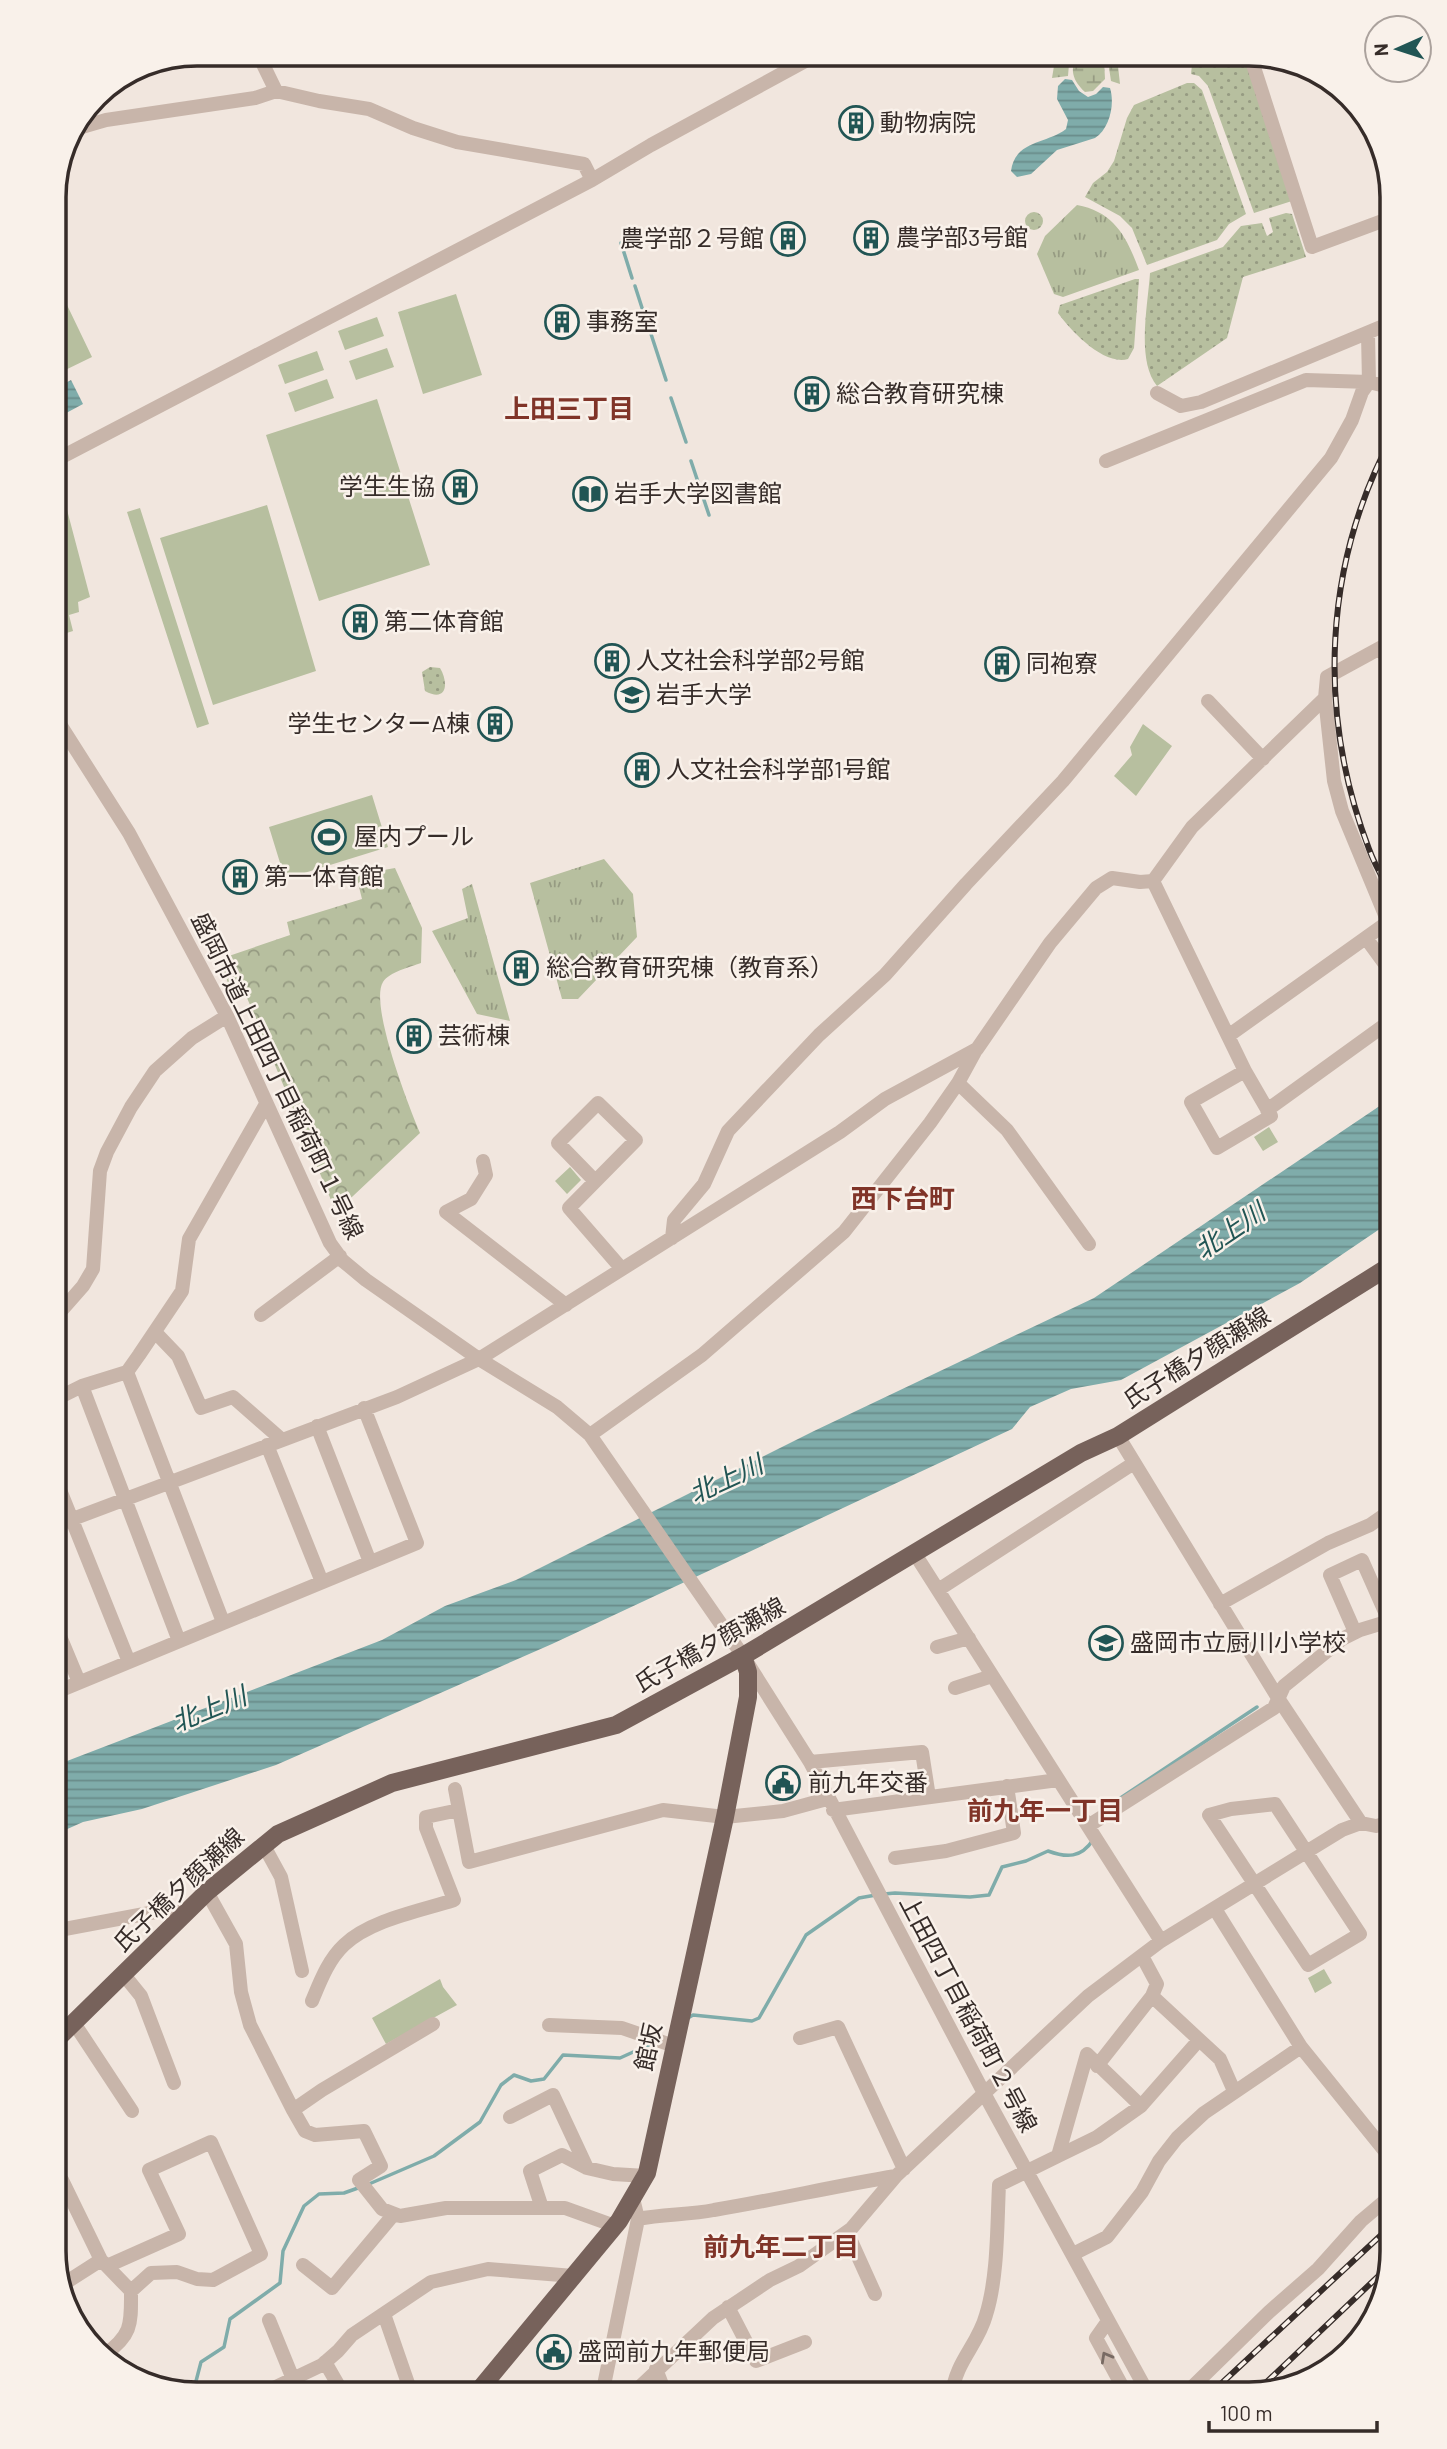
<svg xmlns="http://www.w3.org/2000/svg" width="1447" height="2449" viewBox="0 0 1447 2449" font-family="Barlow,'Noto Sans JP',sans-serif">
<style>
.grass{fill:url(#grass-tufts)}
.forest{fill:url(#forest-crowns)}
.wetland{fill:url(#wetland-marsh)}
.park{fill:#b7bf9f}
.garden{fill:url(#garden-dots)}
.water{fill:url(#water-rules)}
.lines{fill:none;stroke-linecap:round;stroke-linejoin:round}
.stream{stroke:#7facaa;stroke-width:3.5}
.minor{stroke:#c8b5aa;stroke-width:14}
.major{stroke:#77625b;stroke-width:18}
.rail-casing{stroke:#362c29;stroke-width:6}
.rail{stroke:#f9f1ea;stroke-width:3.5;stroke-dasharray:10;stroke-linecap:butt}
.oneway{stroke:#786a63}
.labels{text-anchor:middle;stroke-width:5;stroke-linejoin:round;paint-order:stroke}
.poi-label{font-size:24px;fill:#362c29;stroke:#f9f1ea;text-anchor:start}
.street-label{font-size:24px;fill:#362c29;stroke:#f9f1ea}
.neighbourhood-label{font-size:26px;font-weight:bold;fill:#803428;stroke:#f9f1ea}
.water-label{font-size:26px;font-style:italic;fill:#215554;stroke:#f9f1ea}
.rim{fill:none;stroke:#362c29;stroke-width:3.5}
</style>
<defs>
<pattern id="grass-tufts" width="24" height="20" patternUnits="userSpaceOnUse" patternTransform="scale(1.75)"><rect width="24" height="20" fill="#b7bf9f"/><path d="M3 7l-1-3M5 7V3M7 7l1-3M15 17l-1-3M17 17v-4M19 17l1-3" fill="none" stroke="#969b82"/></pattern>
<pattern id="forest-crowns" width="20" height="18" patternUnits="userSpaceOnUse" patternTransform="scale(1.75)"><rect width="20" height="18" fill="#b7bf9f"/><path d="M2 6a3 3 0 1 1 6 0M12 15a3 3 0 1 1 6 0" fill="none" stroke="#969b82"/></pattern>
<pattern id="wetland-marsh" width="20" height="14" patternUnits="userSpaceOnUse" patternTransform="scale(1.75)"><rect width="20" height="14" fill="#b7bf9f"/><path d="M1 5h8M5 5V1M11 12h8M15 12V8" fill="none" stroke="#969b82"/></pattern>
<pattern id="garden-dots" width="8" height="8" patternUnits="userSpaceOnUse" patternTransform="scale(1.75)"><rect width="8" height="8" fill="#b7bf9f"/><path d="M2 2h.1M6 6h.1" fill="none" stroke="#969b82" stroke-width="1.8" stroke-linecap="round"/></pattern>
<pattern id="water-rules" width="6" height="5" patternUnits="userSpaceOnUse" patternTransform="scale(1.75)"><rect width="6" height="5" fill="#7facaa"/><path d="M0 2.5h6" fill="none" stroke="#698c8a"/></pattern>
</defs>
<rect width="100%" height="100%" fill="#f1e6de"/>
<path class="grass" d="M 1077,205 C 1115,212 1127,238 1139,270 L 1063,297 L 1054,294 L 1037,254 L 1045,236 Z
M 604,859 L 633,894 L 637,937 L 578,999 L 562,999 L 530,883 Z
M 472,884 L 510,1021 L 477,1014 L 432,931 L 468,918 L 462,889 Z"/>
<path class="forest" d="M 395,868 L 422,928 L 421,963 C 410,967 389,972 383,982 C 369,1004 409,1107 420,1133 L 336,1212 L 240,981 L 228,983 L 220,959 L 290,935 L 287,922 L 362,899 L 356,875 Z"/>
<path class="wetland" d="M 1079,55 L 1098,55 L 1104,60 L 1105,79 L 1093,91 L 1085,92 C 1073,81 1068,68 1079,55 Z
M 1117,57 L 1120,84 L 1111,81 L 1108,61 Z
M 1055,60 L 1069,64 L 1068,76 L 1052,78 Z"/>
<path class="park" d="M 55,280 L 92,357 L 55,375 Z
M 456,294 L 482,375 L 423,394 L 398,312 Z
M 377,317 L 384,336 L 345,350 L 338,331 Z
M 387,348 L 394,367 L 356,380 L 349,361 Z
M 317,351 L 324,370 L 285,384 L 278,365 Z
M 327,379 L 334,398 L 295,412 L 288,393 Z
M 377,399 L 430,565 L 319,601 L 266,435 Z
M 54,504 L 66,506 L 90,597 L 78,602 L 79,612 L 69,615 L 73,631 L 54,637 Z
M 267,505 L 316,671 L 213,705 L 160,538 Z
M 140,508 L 209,724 L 197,728 L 127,512 Z
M 1143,724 L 1172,746 L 1136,796 L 1114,776 L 1132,755 L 1130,747 Z
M 372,795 L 388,847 L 285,879 L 269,827 Z
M 1269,1127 L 1278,1142 L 1263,1151 L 1254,1137 Z
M 570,1167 L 581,1180 L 567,1194 L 555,1181 Z
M 1324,1969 L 1332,1983 L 1315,1993 L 1308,1978 Z
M 440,1979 L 443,1987 L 457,2005 L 386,2044 L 372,2018 Z"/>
<path class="garden" d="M 1193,55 L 1245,55 L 1292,201 L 1254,213 L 1208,86 L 1199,76 L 1191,74 Z
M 1187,83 L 1194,83 L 1202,90 L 1246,214 L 1229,224 L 1217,240 L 1147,265 L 1132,228 L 1120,216 L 1085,197 L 1093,183 L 1107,172 L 1114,161 L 1127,118 L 1134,105 Z
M1025 221a9 9 0 1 1 18 0a9 9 0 1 1-18 0Z
M 1286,213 L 1292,214 L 1306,257 L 1243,277 L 1227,338 L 1157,386 C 1136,360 1148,305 1150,273 L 1223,247 L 1241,226 L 1262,223 L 1267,236 L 1273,232 L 1269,218 Z
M 1135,279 L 1139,279 L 1134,348 L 1128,359 C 1104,366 1071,331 1058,313 L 1060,305 Z
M 430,667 L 440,668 C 449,683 447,703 425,691 L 422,672 Z"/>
<path class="water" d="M 1065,79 L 1072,80 L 1079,91 L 1088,97 L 1096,94 L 1103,87 L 1110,88 C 1115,104 1110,128 1095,138 L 1057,150 L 1031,174 L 1017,177 L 1011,171 C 1015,140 1047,144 1066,129 L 1068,120 L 1057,99 L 1058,86 Z
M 71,380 L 83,404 L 55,419 L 55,389 Z
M 1393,1097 L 1393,1220 L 1300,1283 L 1121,1380 L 1071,1389 L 1030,1407 L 1012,1429 L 552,1644 L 276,1765 L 142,1809 L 83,1822 L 54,1835 L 54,1766 L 382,1640 L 445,1606 L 516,1580 L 814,1431 L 1094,1298 Z"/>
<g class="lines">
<path class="stream" d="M 621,243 L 632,278
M 635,286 L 644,314
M 651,334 L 666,380
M 671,398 L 686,442
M 691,461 L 709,515
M 1110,1805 L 1257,1707
M 884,1894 L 895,1893 L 970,1897 L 989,1895 L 1002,1867 L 1026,1861 L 1048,1851 C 1067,1858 1081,1858 1093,1840
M 688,2018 L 693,2015 L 752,2021 L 759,2018 L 806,1935 L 859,1898 L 876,1895
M 369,2184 L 434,2156 L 480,2122 L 501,2085 L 514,2075 L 531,2081 L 544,2079 L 563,2055 L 620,2058 L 653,2043
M 176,2390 L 185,2390 L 195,2385 L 201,2362 L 224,2347 L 230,2319 L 280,2283 L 283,2251 L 304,2206 L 319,2194 L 344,2193 L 358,2188"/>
<path class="minor" d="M 258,54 L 276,91
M 1250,55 L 1312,247 L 1393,217
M 75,129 L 106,120 L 255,98 L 276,91 L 319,101 L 369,109 L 413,128 L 457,142 L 584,164 L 592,180
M 1157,393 L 1181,406 L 1201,402 L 1393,322
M 54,461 L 592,180 L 651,145 L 818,54
M 1106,461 L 1306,380 L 1369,382 L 1393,388
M 1380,649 L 1393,665
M 1208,701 L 1263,759
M 54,715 L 129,833 L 227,1016 L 330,1243 L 343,1261 L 366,1280 L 479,1359 L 557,1407 L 590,1435 L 743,1656 L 810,1762 L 985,2095 L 1149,2395
M 1153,881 L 1228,1036 L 1388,922 L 1342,811 L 1334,781 L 1325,698
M 1366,938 L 1393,975
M 1228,1036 L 1245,1071 L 1191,1102 L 1217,1148 L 1271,1116 L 1245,1071
M 976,1050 L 958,1083 L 1007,1130 L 1089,1244
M 1267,1110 L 1393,1019
M 483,1161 L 486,1175 L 471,1199 L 446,1212 L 566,1305
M 595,1181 L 558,1143 L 598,1103 L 636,1140 L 569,1208 L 622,1269
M 672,1238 L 674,1220 L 704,1184 L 728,1131 L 819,1035 L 885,975 L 966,884 L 1063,781 L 1331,458 L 1352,420 L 1362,392 L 1369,382 L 1368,334
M 261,1315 L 340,1256
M 54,1319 L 83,1286 L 93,1269 L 100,1171 L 107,1152 L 131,1107 L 155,1071 L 192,1038 L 227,1016
M 155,1332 L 178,1356 L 201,1408 L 233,1397 L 281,1439
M 127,1372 L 223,1622
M 82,1386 L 179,1641
M 54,1400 L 82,1386 L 127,1372 L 139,1355 L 182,1291 L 189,1239 L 266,1104
M 317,1426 L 370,1562
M 590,1435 L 702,1355 L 844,1232 L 930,1123 L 958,1083
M 1118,1436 L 1278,1698 L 1361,1823
M 267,1445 L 322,1582
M 54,1475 L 129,1662
M 54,1526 L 397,1397 L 479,1359 L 840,1132 L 885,1099 L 977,1049 L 1050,943 L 1096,888 L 1112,878 L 1140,882 L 1153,881 L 1192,827 L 1325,698 L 1327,677 L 1393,641
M 915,1554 L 1161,1941
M 938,1590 L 1134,1463
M 1220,1604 L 1328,1543 L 1370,1525 L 1393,1509
M 54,1622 L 79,1682
M 1355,1632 L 1330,1575 L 1362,1560 L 1389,1621
M 937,1647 L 969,1638
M 955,1688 L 992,1676
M 54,1693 L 417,1543 L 364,1408
M 810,1762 L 922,1752 L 929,1797
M 455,1789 L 469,1862 L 663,1810 L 725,1817 L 783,1811 L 827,1799
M 1275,1804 L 1360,1934 L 1308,1965 L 1209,1815 L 1231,1809 Z
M 833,1810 L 1058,1780
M 1088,1826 L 1274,1708 L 1284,1686 L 1342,1639 L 1360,1630 L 1393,1620
M 263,1844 L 281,1877 L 302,1971
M 895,1858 L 946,1851 L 1014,1833 L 1007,1786
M 207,1892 L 236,1944 L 241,1992 L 250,2025 L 293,2110 L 322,2090 L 433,2024
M 1215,1909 L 1301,2047 L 1393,2161
M 54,1931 L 171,1909 L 183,1916
M 1142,1956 L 1157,1984 L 1152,1996 L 1220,2059 L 1234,2091
M 124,1975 L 141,1996 L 174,2083
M 312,2001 C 320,1982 328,1960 344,1945 C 370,1920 420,1911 454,1900 L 426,1828 L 426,1817 L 459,1810
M 74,2023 L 132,2111
M 549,2025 L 622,2028 L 674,2046
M 800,2038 L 838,2027 L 904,2169
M 1097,2066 L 1152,1996
M 293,2110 L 305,2131 L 315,2135 L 364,2131 L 381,2166 L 359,2180 L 382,2209 L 400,2216 L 446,2208 L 542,2208
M 510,2117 L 553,2095 L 587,2168 L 613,2174 L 646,2176
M 1058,2156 L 1097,2137 L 1141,2106
M 587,2168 L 562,2155 L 530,2171 L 542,2208 L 565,2208 L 615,2226
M 62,2180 L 101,2260 L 131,2291
M 633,2198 L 638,2219 C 663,2214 689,2215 714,2210 C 775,2200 835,2186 896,2176
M 847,2232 L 875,2294
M 1073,2254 L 1107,2237 L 1142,2192 L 1159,2161 L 1177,2138 L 1204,2113 L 1301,2047
M 303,2265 L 332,2288 L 394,2214
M 62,2285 L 101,2260
M 728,2307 L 756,2361 L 805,2342
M 384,2314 L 412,2395
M 269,2320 L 293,2379
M 1108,2321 L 1096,2338 L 1127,2395
M 104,2355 C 133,2335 131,2323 131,2291 L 151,2273 L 177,2272 L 197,2279 L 213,2280 L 261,2254 L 211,2142 L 149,2170 L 179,2234 L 107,2266
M 325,2362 L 344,2395
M 656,2369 L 666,2395
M 261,2394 L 322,2365 L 338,2351 L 352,2335 L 431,2282 L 488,2269 L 573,2276
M 602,2395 L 638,2219
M 631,2395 L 713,2318 L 770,2280 L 799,2266 L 851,2229 L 896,2176 L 1088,1996 L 1161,1941 L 1342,1830 L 1361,1823 L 1376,1826 L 1393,1822
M 952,2395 C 955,2362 978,2345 986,2315 C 998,2277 997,2225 999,2185 L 1058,2156 L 1087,2054 L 1141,2106 L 1199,2040
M 1184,2395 L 1269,2312 L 1318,2269 L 1361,2221 L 1393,2194"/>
<path class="major" d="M 54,2042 L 207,1892 L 278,1834 L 392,1783 L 616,1725 L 743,1656 L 1081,1453 L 1118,1436 L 1393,1264
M 475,2395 L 619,2221 L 647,2173 L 725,1817 L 748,1697 L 748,1672 L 743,1656"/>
<g class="rail-casing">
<path id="rail" d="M 1393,897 C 1385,882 1375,866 1369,849 C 1317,713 1323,564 1393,435
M 1254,2394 L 1388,2267
M 1209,2395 L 1393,2224"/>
</g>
<use href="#rail" class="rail"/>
</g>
<defs><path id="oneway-chevron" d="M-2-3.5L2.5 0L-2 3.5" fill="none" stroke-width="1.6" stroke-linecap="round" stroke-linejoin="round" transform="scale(1.75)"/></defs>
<use class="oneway" href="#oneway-chevron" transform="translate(1106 2357) rotate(-119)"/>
<defs>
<g id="building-ring" transform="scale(1.75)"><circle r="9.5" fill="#f9f1ea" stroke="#215554" stroke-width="1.5"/><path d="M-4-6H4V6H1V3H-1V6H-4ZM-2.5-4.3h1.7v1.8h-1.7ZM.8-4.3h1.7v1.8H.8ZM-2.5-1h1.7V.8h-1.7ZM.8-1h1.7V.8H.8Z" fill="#215554"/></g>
<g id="library-ring" transform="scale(1.75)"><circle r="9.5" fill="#f9f1ea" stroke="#215554" stroke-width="1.5"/><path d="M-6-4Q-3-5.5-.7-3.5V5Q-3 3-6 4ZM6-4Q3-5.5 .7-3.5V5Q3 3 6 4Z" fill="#215554"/></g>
<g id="university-ring" transform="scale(1.75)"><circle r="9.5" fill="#f9f1ea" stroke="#215554" stroke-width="1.5"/><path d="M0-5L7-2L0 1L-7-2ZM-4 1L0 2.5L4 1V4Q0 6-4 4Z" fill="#215554"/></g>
<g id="stadium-ring" transform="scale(1.75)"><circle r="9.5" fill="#f9f1ea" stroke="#215554" stroke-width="1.5"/><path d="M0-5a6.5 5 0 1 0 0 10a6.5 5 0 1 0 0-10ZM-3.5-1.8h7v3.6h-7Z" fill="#215554"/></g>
<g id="school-ring" transform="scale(1.75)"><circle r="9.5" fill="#f9f1ea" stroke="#215554" stroke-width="1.5"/><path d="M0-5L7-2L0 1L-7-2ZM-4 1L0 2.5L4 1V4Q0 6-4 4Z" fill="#215554"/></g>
<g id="civic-ring" transform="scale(1.75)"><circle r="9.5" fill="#f9f1ea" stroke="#215554" stroke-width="1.5"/><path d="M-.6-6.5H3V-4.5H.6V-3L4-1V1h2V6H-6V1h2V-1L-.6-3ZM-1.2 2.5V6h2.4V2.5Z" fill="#215554"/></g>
</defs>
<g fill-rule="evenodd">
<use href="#building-ring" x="856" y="123"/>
<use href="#building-ring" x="871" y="238"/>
<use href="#building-ring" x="788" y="239"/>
<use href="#building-ring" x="562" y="322"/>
<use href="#building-ring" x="812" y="394"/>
<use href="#building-ring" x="460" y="487"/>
<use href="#library-ring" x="590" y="494"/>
<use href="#building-ring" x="360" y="622"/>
<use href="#building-ring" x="612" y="661"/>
<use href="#building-ring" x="1002" y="664"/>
<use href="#university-ring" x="632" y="695"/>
<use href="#building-ring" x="495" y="724"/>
<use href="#building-ring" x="642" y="770"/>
<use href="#stadium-ring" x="329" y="837"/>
<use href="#building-ring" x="240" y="877"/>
<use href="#building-ring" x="521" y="968"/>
<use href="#building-ring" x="414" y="1036"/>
<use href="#school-ring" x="1106" y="1643"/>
<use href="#civic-ring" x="783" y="1783"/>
<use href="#civic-ring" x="554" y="2352"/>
</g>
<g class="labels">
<g class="poi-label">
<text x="880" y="131">動物病院</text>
<text x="896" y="246">農学部3号館</text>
<text x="764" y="247" text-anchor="end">農学部２号館</text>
<text x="586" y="330">事務室</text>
<text x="836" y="402">総合教育研究棟</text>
<text x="435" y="495" text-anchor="end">学生生協</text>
<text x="614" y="502">岩手大学図書館</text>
<text x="384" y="630">第二体育館</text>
<text x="636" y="669">人文社会科学部2号館</text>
<text x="1026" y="672">同袍寮</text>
<text x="656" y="703">岩手大学</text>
<text x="470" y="732" text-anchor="end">学生センターA棟</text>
<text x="666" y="778">人文社会科学部1号館</text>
<text x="354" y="845">屋内プール</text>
<text x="264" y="885">第一体育館</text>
<text x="546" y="976">総合教育研究棟（教育系）</text>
<text x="438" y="1044">芸術棟</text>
<text x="1130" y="1651">盛岡市立厨川小学校</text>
<text x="808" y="1791">前九年交番</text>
<text x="578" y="2360">盛岡前九年郵便局</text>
</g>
<g class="street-label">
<text transform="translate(277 1076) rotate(64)" y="8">盛岡市道上田四丁目稲荷町１号線</text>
<text transform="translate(1197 1358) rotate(-32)" y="8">氏子橋夕顔瀬線</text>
<text transform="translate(710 1645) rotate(-29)" y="8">氏子橋夕顔瀬線</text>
<text transform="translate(179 1890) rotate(-43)" y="8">氏子橋夕顔瀬線</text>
<text transform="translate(968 2014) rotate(62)" y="8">上田四丁目稲荷町２号線</text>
<text transform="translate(649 2047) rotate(-78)" y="8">館坂</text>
</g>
<g class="neighbourhood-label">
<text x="569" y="418">上田三丁目</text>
<text x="903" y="1208">西下台町</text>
<text x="1045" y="1820">前九年一丁目</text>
<text x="781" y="2256">前九年二丁目</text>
</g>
<g class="water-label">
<text transform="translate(1230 1231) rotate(-34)" y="9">北上川</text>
<text transform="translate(726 1479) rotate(-25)" y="9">北上川</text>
<text transform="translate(209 1709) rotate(-22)" y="9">北上川</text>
</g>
</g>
<path d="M0 0H1447V2449H0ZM197 66H1249A131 131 0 0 1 1380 197V2251A131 131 0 0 1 1249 2382H197A131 131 0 0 1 66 2251V197A131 131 0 0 1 197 66Z" fill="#f9f1ea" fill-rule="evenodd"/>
<path class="rim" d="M197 66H1249A131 131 0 0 1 1380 197V2251A131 131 0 0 1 1249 2382H197A131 131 0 0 1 66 2251V197A131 131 0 0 1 197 66Z"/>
<g transform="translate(1398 49) rotate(267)"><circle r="33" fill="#f9f1ea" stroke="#aba29d" stroke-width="2"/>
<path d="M0-5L12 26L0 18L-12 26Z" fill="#215554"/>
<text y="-10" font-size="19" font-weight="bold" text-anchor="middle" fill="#362c29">N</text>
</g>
<path d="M1209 2421v10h168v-10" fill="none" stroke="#362c29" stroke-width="3.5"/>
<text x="1220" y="2421" font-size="21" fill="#362c29" stroke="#f9f1ea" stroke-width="5" paint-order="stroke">100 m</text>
</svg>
